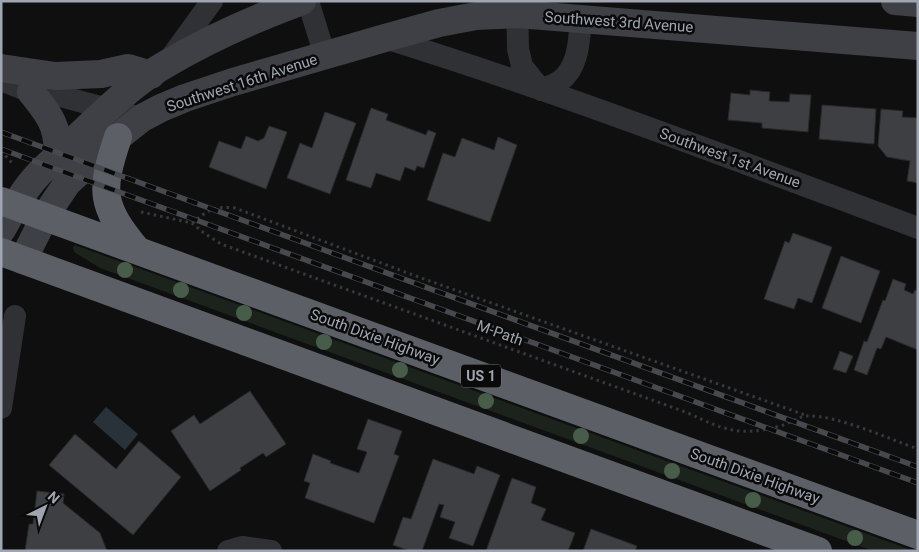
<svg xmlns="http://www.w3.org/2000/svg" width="919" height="552" viewBox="0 0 919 552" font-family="Roboto,sans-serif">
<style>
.green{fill:#1b231c}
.water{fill:#293238}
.building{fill:#3e3f43;stroke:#29292c}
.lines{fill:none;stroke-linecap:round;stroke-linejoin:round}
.path{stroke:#36383c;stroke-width:3;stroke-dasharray:2.5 4;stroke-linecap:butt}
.street{stroke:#303135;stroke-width:22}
.secondary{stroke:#3e4045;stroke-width:28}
.highway{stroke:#5c5f66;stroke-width:28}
.rail-casing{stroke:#47494e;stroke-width:5.5}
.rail{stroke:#0a0a0b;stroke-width:4;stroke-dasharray:11;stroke-linecap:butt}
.tree{fill:#485d49}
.labels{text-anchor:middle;stroke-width:5;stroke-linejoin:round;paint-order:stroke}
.shield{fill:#0a0a0b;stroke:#73777f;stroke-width:1}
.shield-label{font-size:14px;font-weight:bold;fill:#a0a6b1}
.street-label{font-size:15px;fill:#a0a6b1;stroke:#0a0a0b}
</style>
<rect width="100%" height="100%" fill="#0f0f10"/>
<path class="green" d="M 75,245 L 914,551 L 873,551 L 100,268 L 74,252 L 73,247 Z"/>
<path class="water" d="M 106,407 L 138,434 L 125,450 L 93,422 Z"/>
<path class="building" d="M 750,90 L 770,92 L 769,101 L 789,102 L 790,94 L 811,95 L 808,132 L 762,128 L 762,123 L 728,120 L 731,93 L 750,95 Z
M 822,105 L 876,109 L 874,144 L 819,139 Z
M 371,108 L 388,114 L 386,120 L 426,135 L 428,130 L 436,133 L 424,168 L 417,166 L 415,171 L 405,167 L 400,181 L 376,173 L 371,188 L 346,180 Z
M 881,109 L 903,111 L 902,117 L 918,118 L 918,183 L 907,181 L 910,161 L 887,157 L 878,146 Z
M 325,112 L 356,123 L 330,194 L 287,178 L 300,143 L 312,148 Z
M 269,126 L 287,132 L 266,189 L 209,167 L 219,141 L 241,149 L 246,136 L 258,141 L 264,138 Z
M 498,137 L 517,145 L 490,222 L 427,200 L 443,153 L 455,157 L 462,138 L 494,150 Z
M 793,233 L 832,247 L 812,303 L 798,298 L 794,309 L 764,299 L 785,241 L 789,243 Z
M 841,256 L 880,271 L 861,323 L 822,308 Z
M 893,279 L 906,284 L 904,290 L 913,294 L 915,290 L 918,291 L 918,350 L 886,337 L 881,349 L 877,348 L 867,375 L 854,370 L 864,341 L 867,342 L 883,300 L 885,301 Z
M 840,351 L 853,356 L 846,373 L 833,369 Z
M 250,391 L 286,444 L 266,457 L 263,453 L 240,468 L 241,470 L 210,491 L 171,431 L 194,415 L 200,424 Z
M 368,419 L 402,431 L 394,454 L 399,456 L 374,523 L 305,498 L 310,483 L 304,481 L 313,454 L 331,461 L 330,463 L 359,473 L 367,452 L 357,449 Z
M 75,434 L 116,469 L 139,441 L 181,477 L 133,535 L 49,465 Z
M 433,459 L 474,474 L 477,466 L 500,475 L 473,546 L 449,538 L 455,522 L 440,517 L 444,505 L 439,504 L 422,551 L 410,551 L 393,545 L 403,517 L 411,519 Z
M 512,478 L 536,487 L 531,503 L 546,509 L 541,520 L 575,533 L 568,551 L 486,551 Z
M 37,491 L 64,494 L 63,503 L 100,533 L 107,551 L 25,551 L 29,524 L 33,524 Z
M 591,529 L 637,546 L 635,551 L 583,551 Z"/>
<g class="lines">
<path class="path" d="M 1,151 L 14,165
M 141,212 L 192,223 L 204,233 L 221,244 L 688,413 C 724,430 740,437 780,426 C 789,424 799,416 808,416 C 837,415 889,439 918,449
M 192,223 C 208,210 214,206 235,208 L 413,275 L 805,415"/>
<path class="street" d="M 308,1 L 325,56
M 517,1 L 518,49 L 522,66 L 541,90
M 385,38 C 565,94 741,162 918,228
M 167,63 L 212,1
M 1,80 L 31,92 L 45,92 L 142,118
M 542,90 C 547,87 554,85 560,81 C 579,67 579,40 581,19
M 1,408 L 15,316
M 228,551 L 242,547 L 271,551"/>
<path class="secondary" d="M 895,1 L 918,3
M 1,68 L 55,76 L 101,74 L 128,68 L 151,75
M 31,92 C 49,114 60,128 57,157
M 1,231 C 12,212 22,192 36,177 C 46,165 59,156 69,145 C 99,117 132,83 168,63 C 210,38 256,18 302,1
M 23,260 L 45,216 L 68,182 L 118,137 L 142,118 L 161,108 L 185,98 L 233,82 L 385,38 L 439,23 L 476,16 L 518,14 L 918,46"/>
<path class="highway" d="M 118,137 C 100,191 100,205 137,250
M 1,201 L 918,535
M 1,252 L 818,551"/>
<g class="rail-casing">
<path id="rail" d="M 1,132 L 918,467
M 1,149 L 918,483"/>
</g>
<use href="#rail" class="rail"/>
</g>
<g class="tree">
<circle cx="125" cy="270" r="8"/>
<circle cx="181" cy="290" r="8"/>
<circle cx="244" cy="313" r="8"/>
<circle cx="324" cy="342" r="8"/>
<circle cx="400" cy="370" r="8"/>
<circle cx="486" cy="401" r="8"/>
<circle cx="581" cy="436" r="8"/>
<circle cx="672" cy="471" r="8"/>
<circle cx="753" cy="500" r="8"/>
<circle cx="855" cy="538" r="8"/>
</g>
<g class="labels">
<rect class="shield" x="461" y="364.5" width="40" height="23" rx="4"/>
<g class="shield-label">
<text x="481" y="381">US 1</text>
</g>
<g class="street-label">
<text transform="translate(619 22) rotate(4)" y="5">Southwest 3rd Avenue</text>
<text transform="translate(242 83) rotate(-18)" y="5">Southwest 16th Avenue</text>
<text transform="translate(730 158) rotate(20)" y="5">Southwest 1st Avenue</text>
<text transform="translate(500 333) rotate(20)" y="5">M-Path</text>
<text transform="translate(375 337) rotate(20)" y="5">South Dixie Highway</text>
<text transform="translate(755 476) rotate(20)" y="5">South Dixie Highway</text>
</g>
</g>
<rect width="919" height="552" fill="none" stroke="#a0a6b1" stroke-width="5"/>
<g transform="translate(45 507) rotate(42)" stroke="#0a0a0b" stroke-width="4" paint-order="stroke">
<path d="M0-4L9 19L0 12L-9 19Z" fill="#a0a6b1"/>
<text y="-8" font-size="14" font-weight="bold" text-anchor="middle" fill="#a0a6b1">N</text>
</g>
</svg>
